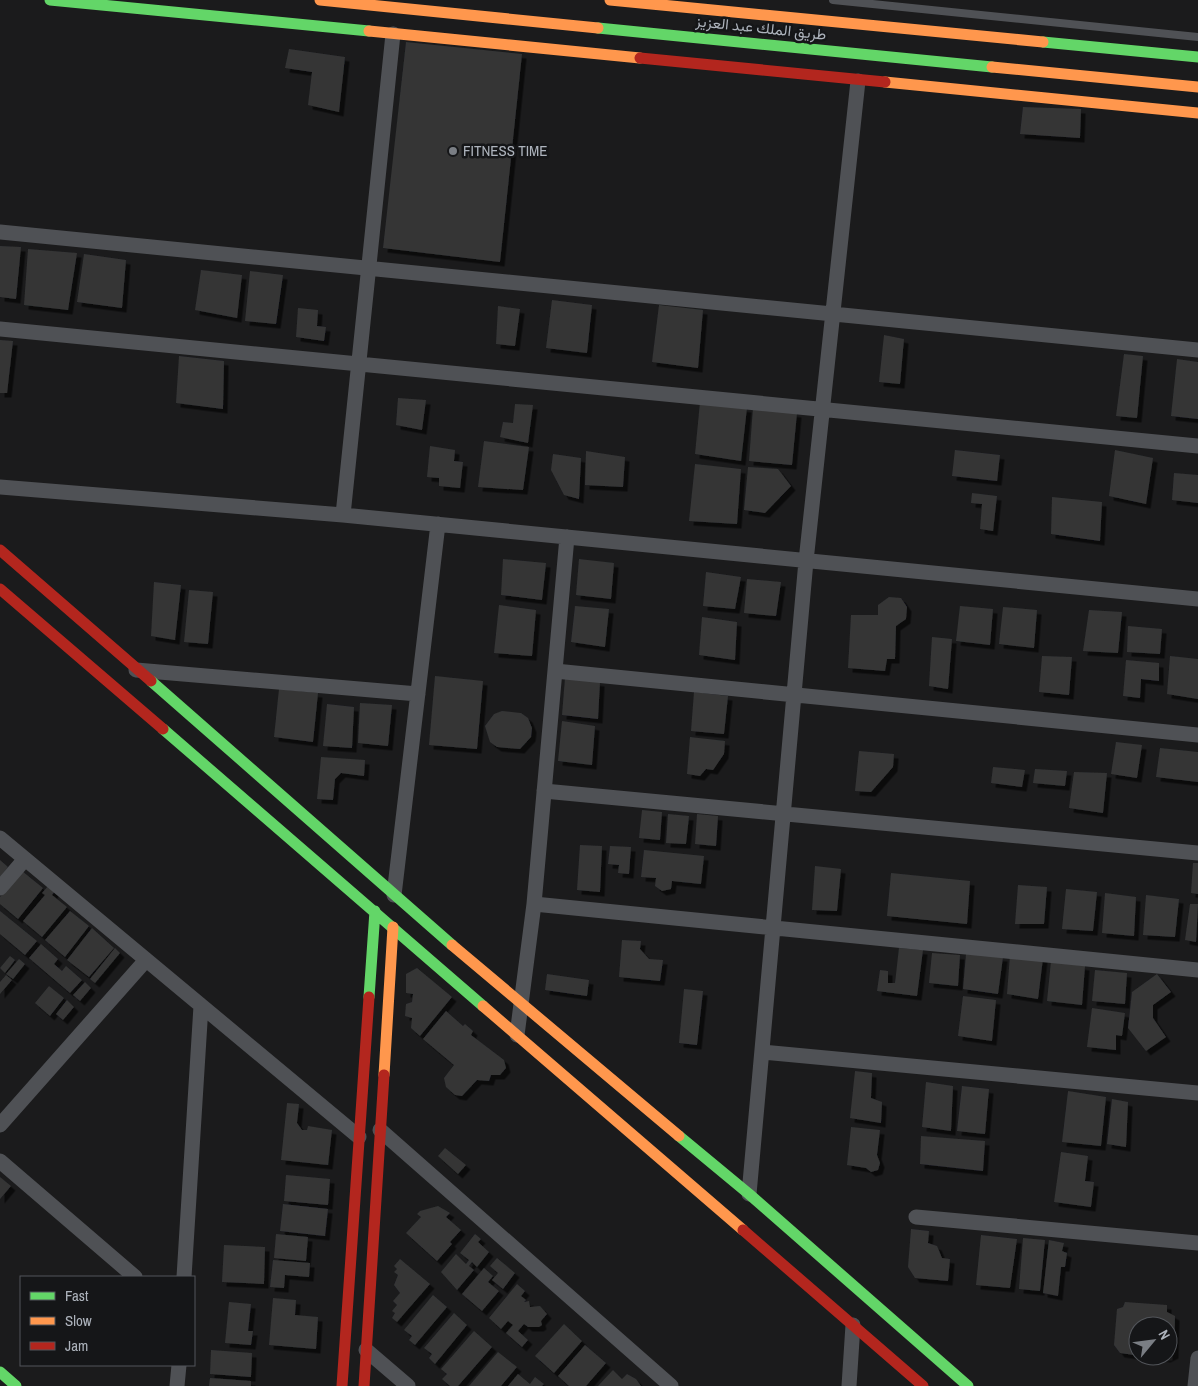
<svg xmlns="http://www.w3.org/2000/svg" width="1198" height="1386" viewBox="0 0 1198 1386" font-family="'Archivo Narrow',Vazirmatn,sans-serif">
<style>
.building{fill:#343536;filter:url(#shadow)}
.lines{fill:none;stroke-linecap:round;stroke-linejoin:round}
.lane{stroke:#4f5155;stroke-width:8}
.street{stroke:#4f5155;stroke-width:15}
.fast{stroke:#63d668;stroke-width:11}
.slow{stroke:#ff974d;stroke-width:11}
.jam{stroke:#b3261e;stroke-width:11}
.poi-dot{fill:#7a7e84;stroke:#151618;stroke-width:2}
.labels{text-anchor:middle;stroke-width:5;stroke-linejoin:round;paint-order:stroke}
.street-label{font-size:15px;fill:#adb3bc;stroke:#151618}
.poi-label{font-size:15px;fill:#adb3bc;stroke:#151618;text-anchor:start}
</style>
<defs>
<filter id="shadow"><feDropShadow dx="4.5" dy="4.5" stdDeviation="0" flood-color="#0009"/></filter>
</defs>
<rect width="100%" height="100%" fill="#1b1b1c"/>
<path class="building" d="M 406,42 L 522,54 L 500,262 L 383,248 Z
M 289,49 L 345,57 L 339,112 L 308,105 L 312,72 L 285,68 Z
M 1023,107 L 1081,109 L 1080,138 L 1020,134 Z
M 0,246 L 21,247 L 16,299 L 0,297 Z
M 28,249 L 77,253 L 68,310 L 24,305 Z
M 84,254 L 126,260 L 122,308 L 77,302 Z
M 201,270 L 242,275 L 237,318 L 195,310 Z
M 250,271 L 283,275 L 276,324 L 245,321 Z
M 552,300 L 592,305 L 587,353 L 546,348 Z
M 659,305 L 703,310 L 698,368 L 652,362 Z
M 498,306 L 520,309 L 515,346 L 496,344 Z
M 298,308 L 318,310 L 317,326 L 326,327 L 324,341 L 296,337 Z
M 884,335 L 904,339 L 900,384 L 879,382 Z
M 0,340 L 13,341 L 7,393 L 0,393 Z
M 1124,354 L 1143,356 L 1137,418 L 1116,416 Z
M 179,356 L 224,361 L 223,409 L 176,403 Z
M 1177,359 L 1198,362 L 1198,419 L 1171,416 Z
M 398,398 L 426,400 L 422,430 L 396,425 Z
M 700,402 L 747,408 L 741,461 L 695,454 Z
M 515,404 L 533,405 L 528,443 L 500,437 L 503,422 L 513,423 Z
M 753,408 L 797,413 L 792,465 L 749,461 Z
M 484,441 L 529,447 L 523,490 L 478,487 Z
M 430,446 L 455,450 L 454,461 L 463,462 L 460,488 L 439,486 L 439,478 L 427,477 Z
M 955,450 L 1000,455 L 997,481 L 952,476 Z
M 1115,450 L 1153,458 L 1146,504 L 1109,496 Z
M 586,451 L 625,457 L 623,487 L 585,485 Z
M 553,454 L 581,458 L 579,499 L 564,495 L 551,470 Z
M 695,464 L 741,469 L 737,524 L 689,521 Z
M 748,467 L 778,469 L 791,486 L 765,513 L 744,510 Z
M 1174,473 L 1198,475 L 1198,503 L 1172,500 Z
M 972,493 L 997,496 L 993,531 L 980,529 L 982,504 L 971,503 Z
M 1052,497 L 1102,502 L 1100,541 L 1051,534 Z
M 503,559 L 546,563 L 542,600 L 501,595 Z
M 579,559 L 614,563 L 611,599 L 576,595 Z
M 706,572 L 741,577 L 735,609 L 703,606 Z
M 747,579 L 781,582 L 776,616 L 744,613 Z
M 154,582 L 181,585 L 175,640 L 151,636 Z
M 189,590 L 213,592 L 208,644 L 184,642 Z
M 889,597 L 901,598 L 907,607 L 906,619 L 896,626 L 895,659 L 887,659 L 885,671 L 848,668 L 851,615 L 878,615 L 878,605 Z
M 499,605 L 536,610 L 532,656 L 494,653 Z
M 575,606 L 609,609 L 605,647 L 571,642 Z
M 960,606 L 993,609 L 990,645 L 956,641 Z
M 1003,607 L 1037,610 L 1034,648 L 999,644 Z
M 1089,610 L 1122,612 L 1118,653 L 1083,651 Z
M 702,617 L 737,622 L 735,660 L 699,655 Z
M 1128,626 L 1162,629 L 1160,654 L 1127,652 Z
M 932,637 L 952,639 L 948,689 L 929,686 Z
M 1042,656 L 1072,657 L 1069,695 L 1039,692 Z
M 1170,656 L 1198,659 L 1198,699 L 1167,694 Z
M 1126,660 L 1159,663 L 1159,681 L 1141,679 L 1140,698 L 1123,696 Z
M 435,676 L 483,681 L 477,749 L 429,745 Z
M 565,678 L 600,682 L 598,719 L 562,715 Z
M 279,689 L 318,693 L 313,742 L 274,737 Z
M 694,692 L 728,696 L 724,734 L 691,731 Z
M 360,703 L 392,705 L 388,746 L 358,743 Z
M 327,704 L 354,707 L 352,748 L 323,746 Z
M 502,711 L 521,713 L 528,718 L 532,728 L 531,737 L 520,749 L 497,747 L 490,742 L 485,726 L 494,714 Z
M 562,721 L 595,726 L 592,765 L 558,761 Z
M 690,737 L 725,741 L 724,754 L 713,770 L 706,769 L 700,776 L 687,774 Z
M 1116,742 L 1142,745 L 1137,778 L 1111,774 Z
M 1160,748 L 1198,752 L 1198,782 L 1156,777 Z
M 859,751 L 894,754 L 893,767 L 871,792 L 855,791 Z
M 321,757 L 365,760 L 364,776 L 341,773 L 335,779 L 333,800 L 317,799 Z
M 993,767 L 1025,770 L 1022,787 L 991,783 Z
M 1035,769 L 1067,771 L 1065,786 L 1033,783 Z
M 1074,772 L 1107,773 L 1103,813 L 1069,808 Z
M 642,810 L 662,812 L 660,840 L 639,838 Z
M 668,814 L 689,816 L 686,844 L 666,843 Z
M 697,814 L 718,816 L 716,846 L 695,844 Z
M 580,845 L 602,846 L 600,892 L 577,890 Z
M 610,846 L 631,847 L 629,874 L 618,873 L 619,865 L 608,864 Z
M 644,850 L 704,856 L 701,884 L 672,881 L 671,889 L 662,891 L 655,886 L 656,878 L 641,877 Z
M 0,860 L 8,867 L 0,877 Z
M 1193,863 L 1198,863 L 1198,894 L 1191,893 Z
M 815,866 L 841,869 L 837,911 L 812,910 Z
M 22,871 L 43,888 L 18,919 L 0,904 L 0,897 Z
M 891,873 L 970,881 L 967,924 L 887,916 Z
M 1018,885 L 1047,887 L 1044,924 L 1015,924 Z
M 48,886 L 55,891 L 52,895 L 67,907 L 42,937 L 23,921 L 45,895 L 42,893 Z
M 1066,889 L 1097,892 L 1093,931 L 1062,929 Z
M 1105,893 L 1136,897 L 1134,936 L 1102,933 Z
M 1146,895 L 1179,899 L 1175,937 L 1143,935 Z
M 1190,904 L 1198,904 L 1196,942 L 1185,940 Z
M 0,911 L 37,941 L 25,955 L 0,934 Z
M 70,911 L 89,926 L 65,957 L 45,940 Z
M 92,928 L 114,948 L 89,977 L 67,960 Z
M 622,940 L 641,941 L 640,949 L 649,959 L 663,960 L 660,981 L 619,977 Z
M 41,944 L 58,959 L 54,964 L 62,971 L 66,966 L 82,980 L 70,993 L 29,958 Z
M 115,948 L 120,953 L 95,983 L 90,979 Z
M 899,948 L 923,950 L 917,996 L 877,991 L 880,970 L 888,971 L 888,983 L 895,983 Z
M 932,953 L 960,955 L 958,986 L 929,983 Z
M 966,954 L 1003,957 L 998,994 L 963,989 Z
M 1010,955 L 1043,958 L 1038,999 L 1007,994 Z
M 10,956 L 15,960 L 5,973 L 0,968 Z
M 19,959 L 25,964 L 13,979 L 6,974 Z
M 1051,961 L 1085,966 L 1082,1005 L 1047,1001 Z
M 417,968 L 452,997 L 420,1036 L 411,1028 L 412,1018 L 405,1016 L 406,1004 L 412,1002 L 413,994 L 406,993 L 406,974 Z
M 1095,970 L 1127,973 L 1125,1004 L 1092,1001 Z
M 547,974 L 589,980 L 587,996 L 545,990 Z
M 1157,974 L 1171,992 L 1153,1005 L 1153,1018 L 1166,1037 L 1146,1051 L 1128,1028 L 1132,992 Z
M 6,975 L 12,980 L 0,994 L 0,982 Z
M 85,982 L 91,988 L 80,1001 L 73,995 Z
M 49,986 L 64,998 L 50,1016 L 35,1003 Z
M 684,989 L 703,991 L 697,1045 L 679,1043 Z
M 963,996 L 996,1000 L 992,1041 L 958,1036 Z
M 67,1000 L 74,1007 L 63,1020 L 56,1014 Z
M 1092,1008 L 1125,1013 L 1122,1036 L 1116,1035 L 1116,1050 L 1087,1047 Z
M 446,1011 L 463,1026 L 465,1024 L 473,1031 L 471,1035 L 504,1060 L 506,1068 L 500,1075 L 491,1075 L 489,1081 L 477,1080 L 462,1096 L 455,1095 L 446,1087 L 444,1078 L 454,1065 L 423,1039 Z
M 855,1071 L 872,1073 L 871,1098 L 882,1102 L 881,1123 L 850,1118 Z
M 926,1082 L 953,1086 L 951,1131 L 922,1127 Z
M 962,1086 L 989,1089 L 985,1134 L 957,1131 Z
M 1068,1091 L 1106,1097 L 1101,1146 L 1062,1142 Z
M 1112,1099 L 1128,1102 L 1126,1147 L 1107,1144 Z
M 287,1103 L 299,1104 L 297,1123 L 302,1130 L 307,1130 L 308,1126 L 332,1130 L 328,1165 L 281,1160 Z
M 851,1127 L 880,1130 L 877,1155 L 880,1163 L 878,1170 L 871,1172 L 866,1168 L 847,1165 Z
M 921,1136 L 985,1141 L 983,1171 L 920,1164 Z
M 445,1148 L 466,1165 L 458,1174 L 438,1156 Z
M 1061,1152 L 1088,1156 L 1085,1181 L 1094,1182 L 1091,1207 L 1054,1202 Z
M 286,1175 L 330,1179 L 328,1205 L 284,1201 Z
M 0,1177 L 11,1186 L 0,1199 Z
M 283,1204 L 328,1209 L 325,1236 L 280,1231 Z
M 438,1206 L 450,1213 L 446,1217 L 461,1230 L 450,1242 L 452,1244 L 437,1261 L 406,1233 L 421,1217 L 417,1214 L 420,1211 Z
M 911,1229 L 929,1231 L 928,1243 L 937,1246 L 942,1258 L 950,1259 L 948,1281 L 915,1278 L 908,1267 Z
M 276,1234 L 308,1237 L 306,1261 L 274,1258 Z
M 475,1234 L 481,1239 L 478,1242 L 489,1252 L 477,1267 L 472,1262 L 469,1266 L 474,1270 L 457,1290 L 441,1272 L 456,1254 L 466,1264 L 469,1260 L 460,1253 Z
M 981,1235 L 1017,1239 L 1010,1288 L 976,1285 Z
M 1023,1238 L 1045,1240 L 1040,1291 L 1019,1289 Z
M 1049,1240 L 1064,1243 L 1062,1251 L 1067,1253 L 1065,1267 L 1061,1267 L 1058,1296 L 1043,1293 Z
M 224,1245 L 265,1247 L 264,1284 L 222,1282 Z
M 497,1258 L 515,1273 L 503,1289 L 492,1280 L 498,1273 L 490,1266 Z
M 400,1259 L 430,1284 L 397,1322 L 392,1318 L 395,1313 L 392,1311 L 397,1305 L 393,1301 L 400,1293 L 394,1285 L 398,1275 L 394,1272 L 397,1269 L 394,1266 Z
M 273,1260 L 310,1263 L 309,1277 L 285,1275 L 284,1288 L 270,1287 Z
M 484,1268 L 493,1276 L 488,1282 L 499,1291 L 482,1311 L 462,1294 Z
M 517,1284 L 525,1291 L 521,1296 L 526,1300 L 524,1302 L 529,1301 L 530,1307 L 540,1306 L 547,1314 L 541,1321 L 542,1325 L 539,1327 L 528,1327 L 524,1324 L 518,1331 L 528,1340 L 522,1347 L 506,1333 L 513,1325 L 508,1321 L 501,1329 L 489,1318 Z
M 433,1295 L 447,1307 L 415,1345 L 409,1340 L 412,1336 L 404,1330 Z
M 273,1298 L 296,1300 L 295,1315 L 318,1317 L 316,1349 L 269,1345 Z
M 229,1302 L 251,1304 L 248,1331 L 253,1331 L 251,1345 L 225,1343 Z
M 1125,1302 L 1167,1305 L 1167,1312 L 1175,1316 L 1174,1354 L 1166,1358 L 1160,1357 L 1168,1356 L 1168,1326 L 1138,1326 L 1138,1352 L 1134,1355 L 1120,1353 L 1114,1345 L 1117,1309 L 1123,1307 Z
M 454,1313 L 467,1325 L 435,1364 L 429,1358 L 432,1354 L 424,1348 Z
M 564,1324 L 582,1341 L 554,1373 L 535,1356 Z
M 474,1331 L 492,1347 L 458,1386 L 450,1386 L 442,1379 L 447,1374 L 441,1369 Z
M 585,1345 L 606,1363 L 586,1386 L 569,1386 L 558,1376 Z
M 211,1350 L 252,1353 L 251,1377 L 210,1374 Z
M 498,1352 L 517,1367 L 501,1386 L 469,1386 Z
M 613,1370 L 622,1379 L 627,1374 L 636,1379 L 641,1386 L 598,1386 Z
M 518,1374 L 530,1384 L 535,1377 L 544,1384 L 542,1386 L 508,1386 Z
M 210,1378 L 251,1381 L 251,1386 L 209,1386 Z"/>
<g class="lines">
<path class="lane" d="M 833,0 L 1198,37"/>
<path class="street" d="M 0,232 L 1198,350
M 0,329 L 1198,446
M 0,487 L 343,515 L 1198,599
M 343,515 L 393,34
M 136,670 L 418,694
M 555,671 L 1198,735
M 544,791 L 1198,853
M 0,838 L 359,1137
M 0,888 L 25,859
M 394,895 L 438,524
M 534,904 L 1198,970
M 517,1035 L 534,904 L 567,537
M 762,1052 L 1198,1093
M 0,1125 L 146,960
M 380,1130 L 671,1386
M 0,1161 L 135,1277
M 749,1194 L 806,561 L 858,81
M 916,1217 L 1198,1243
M 184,1277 L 201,1006
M 366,1350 L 408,1386
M 177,1386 L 179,1365
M 849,1386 L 853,1325
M 1195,1386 L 1198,1358"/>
<path class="fast" d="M 50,0 L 369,31
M 598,28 L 992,67
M 1043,42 L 1198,57
M 151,681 L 452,945
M 163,729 L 483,1006
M 369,997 L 375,911
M 679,1136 L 749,1194 L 968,1386
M 0,1372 L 16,1386"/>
<path class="slow" d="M 320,0 L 598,28
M 610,0 L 1043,42
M 369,31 L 640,58
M 992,67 L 1198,87
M 885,82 L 1198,113
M 452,945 L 679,1136
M 483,1006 L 743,1230
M 384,1075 L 393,927"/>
<path class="jam" d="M 640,58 L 885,82
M 0,550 L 151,681
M 0,589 L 163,729
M 743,1230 L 923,1386
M 342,1386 L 369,997
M 364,1386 L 384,1075"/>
</g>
<circle class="poi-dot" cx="453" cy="151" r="5"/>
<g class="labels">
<g class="street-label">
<text transform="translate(761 28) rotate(6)" y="5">طريق الملك عبد العزيز</text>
</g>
<g class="poi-label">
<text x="463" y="156">FITNESS TIME</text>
</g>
</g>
<rect x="20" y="1276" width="175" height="90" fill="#151618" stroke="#52555a"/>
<rect x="30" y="1292" width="25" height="8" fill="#63d668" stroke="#52555a"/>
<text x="65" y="1301" font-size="15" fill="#adb3bc">Fast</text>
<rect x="30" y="1317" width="25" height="8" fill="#ff974d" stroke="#52555a"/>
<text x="65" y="1326" font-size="15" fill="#adb3bc">Slow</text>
<rect x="30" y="1342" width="25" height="8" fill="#b3261e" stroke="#52555a"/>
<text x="65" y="1351" font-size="15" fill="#adb3bc">Jam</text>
<g transform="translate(1153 1341) rotate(61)"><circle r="24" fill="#151618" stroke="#52555a"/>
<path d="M0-4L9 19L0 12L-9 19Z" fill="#7a7e84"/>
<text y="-8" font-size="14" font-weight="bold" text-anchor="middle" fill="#adb3bc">N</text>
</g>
</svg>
